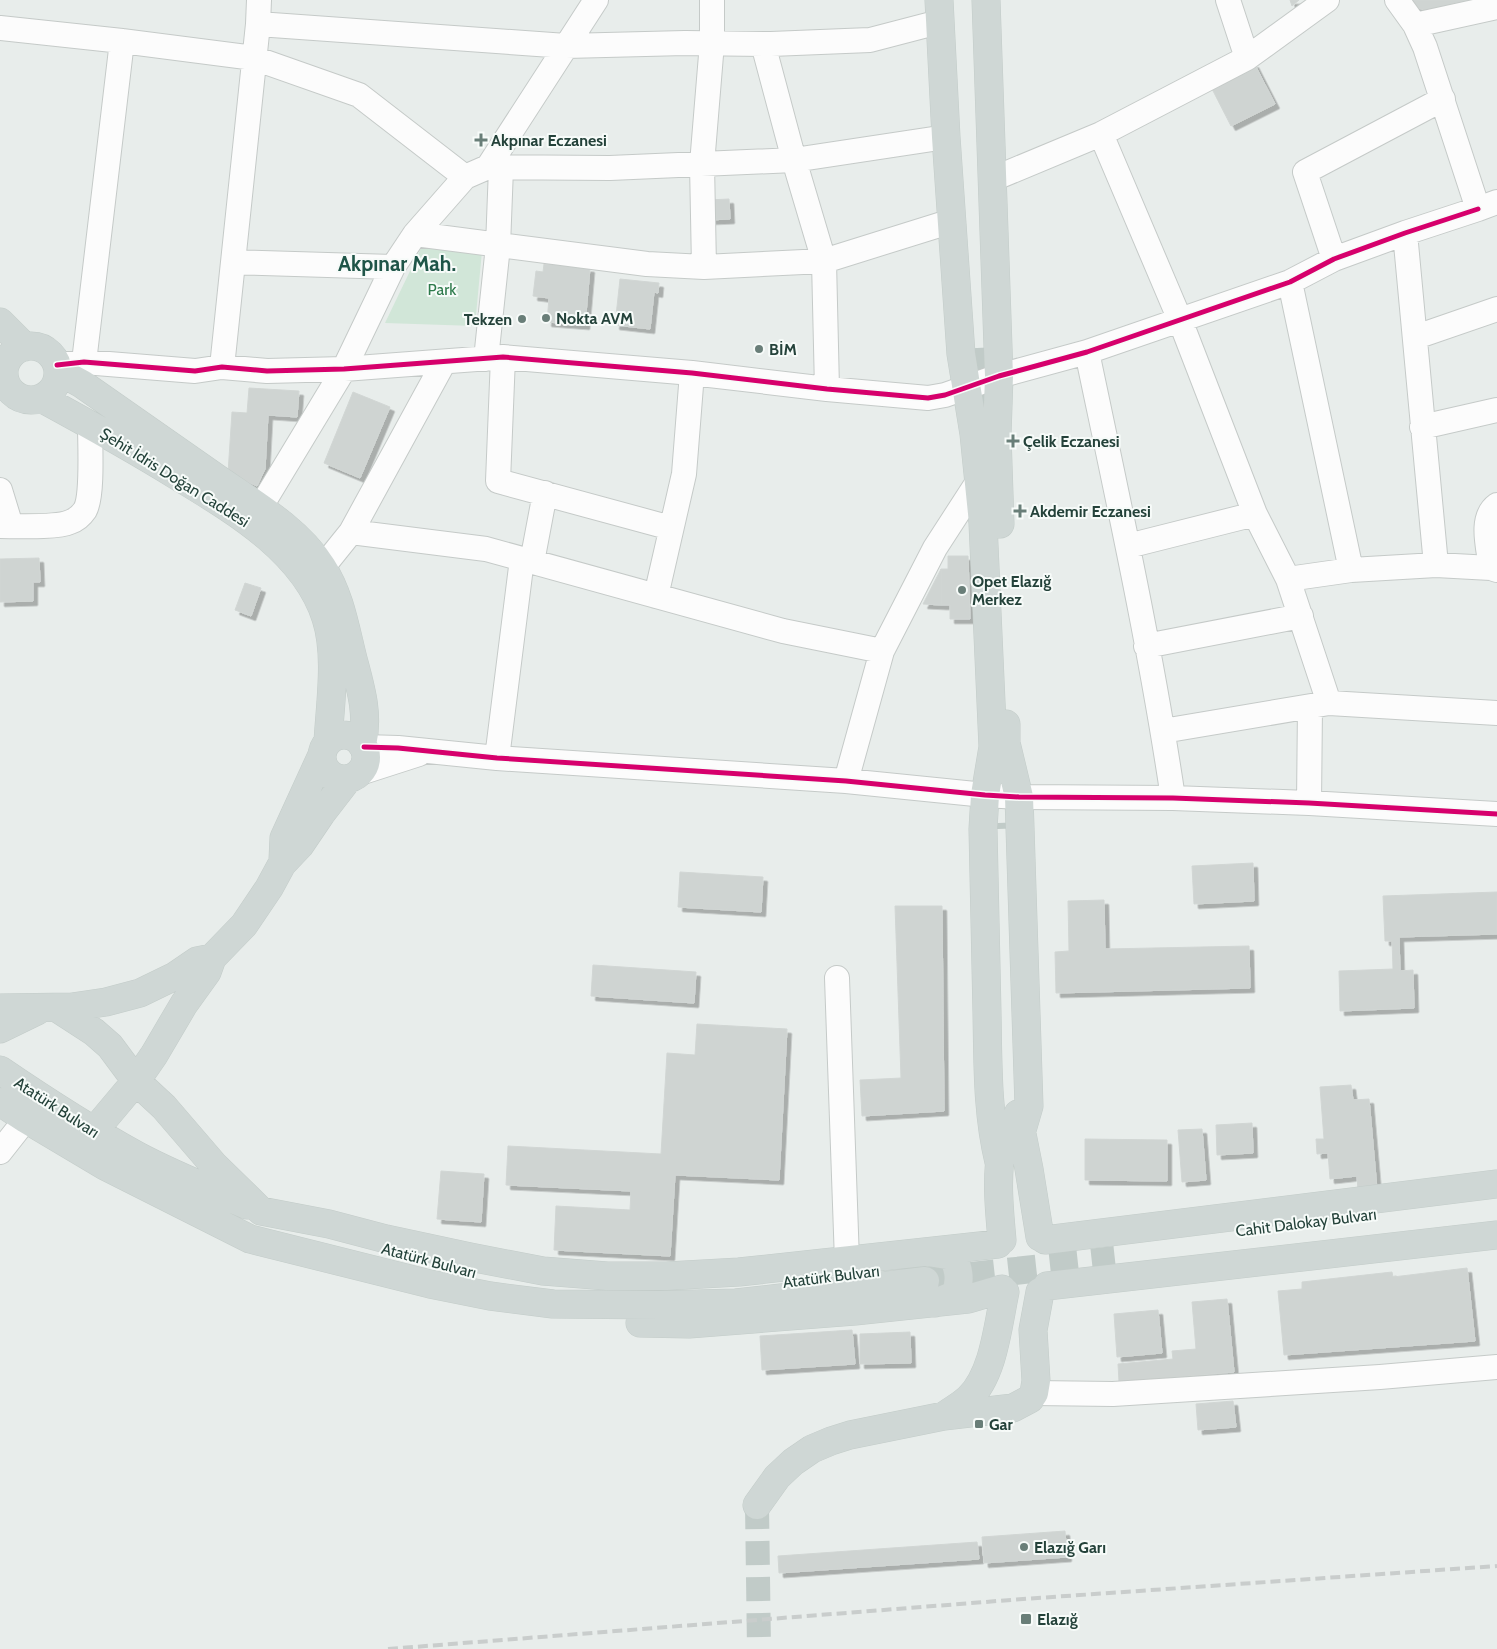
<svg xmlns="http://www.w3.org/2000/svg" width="1497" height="1649" viewBox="0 0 1497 1649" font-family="Cabin,sans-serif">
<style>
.green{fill:#d1e6d8}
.building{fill:#cfd4d2;stroke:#d1d6d4;filter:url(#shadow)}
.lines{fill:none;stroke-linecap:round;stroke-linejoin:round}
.minor-tunnel{stroke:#c1cbc8;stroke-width:24;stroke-dasharray:24 12;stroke-linecap:butt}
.major-tunnel{stroke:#c1cbc8;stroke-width:28;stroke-dasharray:28 14;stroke-linecap:butt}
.minor-casing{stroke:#c5cac8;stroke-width:26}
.major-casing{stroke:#c3ccc9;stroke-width:29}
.minor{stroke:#fcfcfc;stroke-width:24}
.major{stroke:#cfd7d5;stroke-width:28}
.rail{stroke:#c9cdcc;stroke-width:4;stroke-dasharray:10 5;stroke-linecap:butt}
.cycleway-casing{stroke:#f7fbf9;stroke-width:8}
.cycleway{stroke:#d6006c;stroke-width:5}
.poi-dot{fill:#697e78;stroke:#f7fbf9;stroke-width:2}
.labels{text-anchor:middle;stroke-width:4;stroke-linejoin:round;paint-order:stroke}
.poi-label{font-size:16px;font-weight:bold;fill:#24423a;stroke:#f7fbf9;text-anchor:start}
.park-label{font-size:16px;fill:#2d7a4b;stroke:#f7fbf9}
.street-label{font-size:16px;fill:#24423a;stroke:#f7fbf9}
.district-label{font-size:21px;font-weight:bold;fill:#1f5548;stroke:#f7fbf9}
</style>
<defs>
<filter id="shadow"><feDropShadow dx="4.5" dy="4.5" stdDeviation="0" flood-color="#0004"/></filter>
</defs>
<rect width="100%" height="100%" fill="#e8edeb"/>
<path class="green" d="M 423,244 L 482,251 L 475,326 L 385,323 Z"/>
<path class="building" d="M 1290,0 L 1299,0 L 1292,6 Z
M 1409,0 L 1469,0 L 1424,10 L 1412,6 Z
M 1254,63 L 1275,104 L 1231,126 L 1210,85 Z
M 729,199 L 730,219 L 709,220 L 707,200 Z
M 544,264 L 590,268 L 585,325 L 547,322 L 549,298 L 533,296 L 536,271 L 543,272 Z
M 620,279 L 659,283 L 658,293 L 654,292 L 650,329 L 615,325 Z
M 249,388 L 299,391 L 297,417 L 268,415 L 265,469 L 257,486 L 228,473 L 232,412 L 247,413 Z
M 353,392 L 390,407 L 360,478 L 324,463 Z
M 948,556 L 968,556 L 970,619 L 950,619 L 950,605 L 942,605 L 941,569 L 948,569 Z
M 39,558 L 40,582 L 33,582 L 33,601 L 0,602 L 0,559 Z
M 941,569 L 942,605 L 923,604 Z
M 245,583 L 261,588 L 251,616 L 235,610 Z
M 1253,863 L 1254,901 L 1194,904 L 1192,866 Z
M 680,872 L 763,877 L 761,912 L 678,907 Z
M 1497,892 L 1497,934 L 1399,937 L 1400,971 L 1413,970 L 1414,1008 L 1340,1011 L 1339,971 L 1393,969 L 1392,941 L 1385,941 L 1383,896 Z
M 1104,900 L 1105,949 L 1249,946 L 1250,988 L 1056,993 L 1055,952 L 1069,951 L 1068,901 Z
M 895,906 L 942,906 L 944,1111 L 862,1116 L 860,1080 L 901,1078 Z
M 593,965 L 696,972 L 694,1003 L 591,996 Z
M 697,1024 L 787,1029 L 779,1180 L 675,1175 L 670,1256 L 554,1250 L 556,1206 L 630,1210 L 631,1191 L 506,1185 L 508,1146 L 661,1154 L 667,1053 L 695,1055 Z
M 1351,1085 L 1353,1100 L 1369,1099 L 1377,1189 L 1358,1191 L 1357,1176 L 1330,1179 L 1328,1153 L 1317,1154 L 1316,1139 L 1324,1139 L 1320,1087 Z
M 1252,1123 L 1253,1153 L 1217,1155 L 1216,1125 Z
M 1202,1129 L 1206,1180 L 1182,1182 L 1178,1130 Z
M 1085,1139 L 1167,1140 L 1167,1181 L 1085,1180 Z
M 441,1171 L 484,1174 L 481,1222 L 437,1219 Z
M 1467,1268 L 1475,1341 L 1284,1355 L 1278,1291 L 1302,1289 L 1302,1282 L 1392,1272 L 1393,1277 Z
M 1227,1299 L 1234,1372 L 1119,1382 L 1118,1364 L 1173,1359 L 1172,1351 L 1196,1349 L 1192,1302 Z
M 1158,1310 L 1162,1353 L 1117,1357 L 1114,1314 Z
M 852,1330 L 855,1364 L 762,1370 L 760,1336 Z
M 910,1332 L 911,1363 L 860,1364 L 860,1334 Z
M 1233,1401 L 1236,1427 L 1198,1430 L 1196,1404 Z
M 1065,1531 L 1067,1557 L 984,1563 L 982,1537 Z
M 977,1542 L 979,1559 L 779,1573 L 778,1556 Z"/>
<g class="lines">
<path class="minor-tunnel" d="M 757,1505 L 759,1649"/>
<path class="major-tunnel" d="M 977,348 L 980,408
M 996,781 L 998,829
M 925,1281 L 1115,1260"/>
<g class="minor-casing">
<path id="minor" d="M 1228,0 L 1247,58
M 1397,0 L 1415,25 L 1425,47 L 1478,209 L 1497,202
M 258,24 L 566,46 L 685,43 L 771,44 L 870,40 L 939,22
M 1415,25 L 1497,7
M 0,28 L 122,41 L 254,58 L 359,95 L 465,177
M 763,44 L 794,160 L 824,261 L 827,389
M 1101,134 L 1180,320 L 1255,514 L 1288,579 L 1329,703
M 488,167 L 610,168 L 794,160 L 946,137
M 993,179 L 1101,134 L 1247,58 L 1327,0
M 1405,233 C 1416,343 1425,454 1436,565
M 415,234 L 647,264 L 704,267 L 824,261 L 952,221
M 1334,259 L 1305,172 L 1443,99
M 233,262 L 393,267
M 704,267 L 702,164 L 712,43 L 712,0
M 1290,282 L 1351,570
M 1416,337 L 1497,309
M 1087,352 C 1118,500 1151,649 1173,798
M 503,357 L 498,481 L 671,528
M 486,359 L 498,246 L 501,168
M 84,362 L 122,41
M 57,365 L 84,362 L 195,371 L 222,367 L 267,371 L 344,369 L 503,357 L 692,373 L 827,389 L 928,398 L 945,395 L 999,376 L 1087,352 L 1290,282 L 1334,259 L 1405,233 L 1478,209
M 222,367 L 258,24 L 259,0
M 1422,427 L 1497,410
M 0,490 L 11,526
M 260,508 L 344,369 L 393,267 L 415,234 L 465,177 L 488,167 L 596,0
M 0,526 C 16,526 57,528 70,522 C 76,520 81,516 85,510 C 93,496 90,444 90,425
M 351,532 L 486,549 L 783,631 L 882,651 L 935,548 L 979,480
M 1128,546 L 1255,514
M 532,562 L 545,493
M 322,568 L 351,532 L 444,362
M 1491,568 C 1489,549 1479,518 1497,505
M 1288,579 L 1351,570 L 1436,565 L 1491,568 L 1497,570
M 656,596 L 684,474 L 692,373
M 1146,646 L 1301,616
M 1163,731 L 1329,703 L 1497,713
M 364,747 L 398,748 L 497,758 L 846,781 L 985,795 L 1019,797 L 1173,798 L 1309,803 L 1497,814
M 497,758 L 522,559
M 360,773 L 419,754
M 846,781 L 882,651
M 1309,803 L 1310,707
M 837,978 L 847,1261
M 0,1152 L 26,1119
M 1034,1393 L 1113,1394 L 1380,1377 L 1497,1367"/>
</g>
<g class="major-casing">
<path id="major" d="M 939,0 L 946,137 L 961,354 L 974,434 L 983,523 L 993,747 L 985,795 L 983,829 C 984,890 986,952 987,1013 C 988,1063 987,1113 999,1162
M 986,0 L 999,376 L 997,435 L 1000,524
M 0,322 L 25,347
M4 373a27 27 0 1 1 54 0a27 27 0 1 1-54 0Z
M 58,371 L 82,384 C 126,415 171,446 215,477 C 252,503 297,528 322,567 C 340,595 345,627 353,659 C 361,689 369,715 362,745
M 41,398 C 87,423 134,449 179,477 C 235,511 305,552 326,618 C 338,655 330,704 328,742
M 1006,724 L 1006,743 L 1019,797 L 1029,1106 L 1022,1130
M322 757a22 22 0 1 1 44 0a22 22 0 1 1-44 0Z
M 283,860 L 284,838 L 322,755
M 0,1008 L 72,1007 L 106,1002 L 140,993 L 175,976 L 197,961 L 212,958 L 244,925 L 269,888 L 282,864 L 300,845 L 321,814 L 348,779
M 57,1008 L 94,1032 L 110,1046 L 136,1081 L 164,1107 L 213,1164 L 261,1211 L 329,1224 L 386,1239 L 470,1257 L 543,1271 L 607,1276 L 667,1276 L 739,1272 L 998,1244
M 0,1029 L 37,1011
M 0,1070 C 44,1100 89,1129 136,1155 C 171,1174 209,1189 247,1205
M 0,1102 L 26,1119 L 105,1166 L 250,1239 L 430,1284 L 490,1296 L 553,1304 L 659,1305 L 736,1303 L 925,1281
M 1018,1114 L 1029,1169 L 1040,1237
M 94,1131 L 136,1081 L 154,1055 L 184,1004 L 207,972 L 212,958
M 1002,1145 C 996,1177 999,1207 1002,1240
M 1045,1240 L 1497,1184
M 928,1252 L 953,1256 C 959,1270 961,1281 955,1295 L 935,1303
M 1047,1286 L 1497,1235
M 640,1323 L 689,1324 L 855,1311 L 968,1299 L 1002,1289
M 944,1416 C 952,1410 962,1405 969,1398 C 994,1374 998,1324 1005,1292
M 757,1505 L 777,1477 L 793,1462 L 812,1449 L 831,1441 L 850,1435 L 944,1416 L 1013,1408 L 1030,1399 L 1034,1393 L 1036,1381 L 1033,1330 L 1040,1292"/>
</g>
<use href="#minor" class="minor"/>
<use href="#major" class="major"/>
<path class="rail" d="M 388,1649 L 1023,1599 L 1497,1566"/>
<g class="cycleway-casing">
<path id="cycleway" d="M 57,365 L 84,362 L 195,371 L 222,367 L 267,371 L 344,369 L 503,357 L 692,373 L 827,389 L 928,398 L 945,395 L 999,376 L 1087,352 L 1290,282 L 1334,259 L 1405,233 L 1478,209
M 364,747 L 398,748 L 497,758 L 846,781 L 985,795 L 1019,797 L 1173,798 L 1309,803 L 1497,814"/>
</g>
<use href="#cycleway" class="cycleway"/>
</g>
<g class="poi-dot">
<path d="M478.5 132.5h5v5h5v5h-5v5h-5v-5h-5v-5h5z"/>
<circle cx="546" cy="318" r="5"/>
<circle cx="522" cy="319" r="5"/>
<circle cx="759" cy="349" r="5"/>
<path d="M1010.5 433.5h5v5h5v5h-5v5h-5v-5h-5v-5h5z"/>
<path d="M1017.5 503.5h5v5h5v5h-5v5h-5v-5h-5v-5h5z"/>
<circle cx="962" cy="590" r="5"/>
<rect x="974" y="1419" width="10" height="10" rx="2.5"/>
<circle cx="1024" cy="1547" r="5"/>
<rect x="1020" y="1613" width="12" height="12" rx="2.5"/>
</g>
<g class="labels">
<g class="poi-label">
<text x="491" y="146">Akpınar Eczanesi</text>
<text x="556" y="324">Nokta AVM</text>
<text x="512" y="325" text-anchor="end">Tekzen</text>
<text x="769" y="355">BİM</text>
<text x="1023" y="447">Çelik Eczanesi</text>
<text x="1030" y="517">Akdemir Eczanesi</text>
<text x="972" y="587">Opet Elazığ<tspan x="972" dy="18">Merkez</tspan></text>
<text x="989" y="1430">Gar</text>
<text x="1034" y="1553">Elazığ Garı</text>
<text x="1037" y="1625">Elazığ</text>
</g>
<g class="park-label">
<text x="442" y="295">Park</text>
</g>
<g class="street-label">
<text transform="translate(175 477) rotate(32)" y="6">Şehit İdris Doğan Caddesi</text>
<text transform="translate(57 1107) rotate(33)" y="6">Atatürk Bulvarı</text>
<text transform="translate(1306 1222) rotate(-7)" y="6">Cahit Dalokay Bulvarı</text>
<text transform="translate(429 1260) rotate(15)" y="6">Atatürk Bulvarı</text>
<text transform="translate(831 1276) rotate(-7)" y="6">Atatürk Bulvarı</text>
</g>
<g class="district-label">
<text x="397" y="271">Akpınar Mah.</text>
</g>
</g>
</svg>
